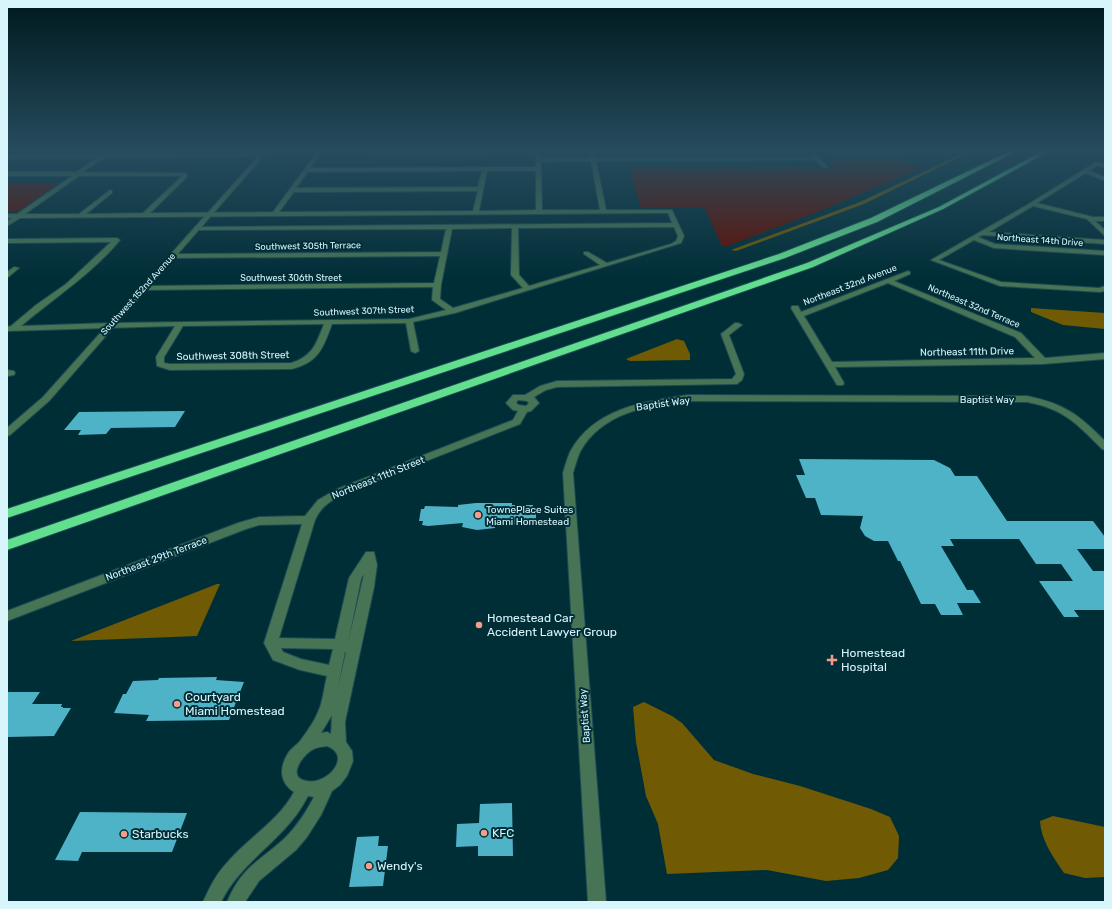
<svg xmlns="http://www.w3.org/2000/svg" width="1112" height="909" viewBox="0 0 1112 909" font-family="Rubik,sans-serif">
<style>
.green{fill:#630d00}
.water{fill:#705b04}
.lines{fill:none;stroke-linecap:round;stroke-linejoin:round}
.canal{fill:#705b04;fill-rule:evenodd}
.building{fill:#4fb3c7}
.minor-casing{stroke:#1e4a53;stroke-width:2}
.tertiary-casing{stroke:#1e4a53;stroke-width:2}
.motorway-casing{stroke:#1e4a53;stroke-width:2}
.minor{fill:#467454;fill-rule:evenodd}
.tertiary{fill:#467454;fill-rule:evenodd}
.motorway{fill:#61df8e;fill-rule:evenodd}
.poi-dot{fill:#f49d8b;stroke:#002e37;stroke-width:1.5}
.labels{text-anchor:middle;stroke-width:4;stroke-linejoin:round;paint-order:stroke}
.far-street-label{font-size:9px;fill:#d8f5fc;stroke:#002e37}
.street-label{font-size:10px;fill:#d8f5fc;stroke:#002e37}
.poi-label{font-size:10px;fill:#d8f5fc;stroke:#002e37;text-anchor:start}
.near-poi-label{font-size:12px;fill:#d8f5fc;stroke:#002e37;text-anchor:start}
</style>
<rect width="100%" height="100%" fill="#002e37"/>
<path class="green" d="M 825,158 L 901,158 L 907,159 L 913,166 L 926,166 L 820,211 L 725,247 L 721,244 L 704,207 L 641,208 L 629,168 L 833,167 Z
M 7,183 L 59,183 L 20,210 L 7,212 Z"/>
<path class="water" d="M 1031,308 L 1105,313 L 1105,329 L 1063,325 L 1031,312 Z
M 677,339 L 684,341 L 690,354 L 690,360 L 630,361 L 626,359 Z
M 217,584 L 220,584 L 197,636 L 71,641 Z
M 644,702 L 672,716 L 682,723 L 714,760 L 753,774 L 800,786 L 871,809 L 890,817 L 899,836 L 898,858 L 888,870 L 859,878 L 826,881 L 767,870 L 667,874 L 658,824 L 646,796 L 636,742 L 633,707 Z
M 1053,816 L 1105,827 L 1105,877 L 1085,878 L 1064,873 C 1053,857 1041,840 1040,821 Z"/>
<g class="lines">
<path class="canal" d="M 965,152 L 971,152 L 864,204 L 736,251 L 731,250 L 860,202 Z"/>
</g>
<path class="building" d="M 185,411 L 175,427 L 111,428 L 106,434 L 78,435 L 81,430 L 64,430 L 79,412 Z
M 799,459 L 934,460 L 950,468 L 955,476 L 977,476 L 1007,521 L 1093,521 L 1105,537 L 1105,549 L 1077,549 L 1093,571 L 1105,571 L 1105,610 L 1074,610 L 1079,617 L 1064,617 L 1039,581 L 1073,581 L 1061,564 L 1036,564 L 1019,539 L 950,539 L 954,546 L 941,546 L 967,590 L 973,590 L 981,603 L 957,603 L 963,615 L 941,615 L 935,604 L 921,604 L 900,561 L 898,561 L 888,541 L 874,541 L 865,536 L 860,528 L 863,516 L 821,515 L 815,498 L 806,498 L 796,475 L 805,475 Z
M 476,503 L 512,503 L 512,505 L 533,505 L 533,508 L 536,508 L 536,520 L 534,520 L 534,524 L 528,525 L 500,524 L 500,526 L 495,526 L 495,528 L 477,530 L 462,527 L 463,523 L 428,526 L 422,525 L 423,521 L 419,521 L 421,509 L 424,509 L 425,506 L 458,507 L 458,505 Z
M 217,677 L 216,680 L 244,682 L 229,720 L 146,721 L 149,715 L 114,713 L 123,694 L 126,694 L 133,681 L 158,680 L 159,678 Z
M 7,692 L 40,692 L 32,704 L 62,704 L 61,707 L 63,707 L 63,708 L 71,708 L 54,736 L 7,737 Z
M 512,803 L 513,856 L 478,856 L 478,846 L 456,847 L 457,824 L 479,823 L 480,804 Z
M 80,812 L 187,813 L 172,852 L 82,852 L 78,861 L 55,860 Z
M 379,836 L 378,846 L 388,846 L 383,886 L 349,887 L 357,837 Z"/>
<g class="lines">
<g class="minor-casing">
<path id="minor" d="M 317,152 L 321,152 L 310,168 L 536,167 L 536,152 L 540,152 L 541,158 L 591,158 L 590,152 L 594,152 L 596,158 L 813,157 L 811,153 L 814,152 L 828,167 L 823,168 L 816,160 L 596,161 L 606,210 L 672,210 L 684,236 L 681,243 L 455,313 L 413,322 L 419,351 L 415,353 L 411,351 L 406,323 L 332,324 C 323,348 319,362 292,369 L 170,370 L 157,366 L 156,357 L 175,326 L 7,331 L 7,327 L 11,326 L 36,305 L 66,284 L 111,242 L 7,243 L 7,239 L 117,238 L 120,240 C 92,274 54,298 21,326 L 110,323 L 409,319 L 446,310 L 432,300 L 433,287 L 144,290 L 140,288 L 144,286 L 434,283 L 440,256 L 172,258 L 169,256 L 172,254 L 441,252 L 446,229 L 194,230 L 194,228 L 196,227 L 672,223 L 668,213 L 656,213 L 20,218 L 7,226 L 7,221 L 12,218 L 7,218 L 7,214 L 17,214 L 72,176 L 7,176 L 7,172 L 76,172 L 97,158 L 7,159 L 7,155 L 262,153 L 264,156 L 104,158 L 83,172 L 186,173 L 187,177 L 150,213 L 273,212 ZM 591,161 L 600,210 L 542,210 L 541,162 ZM 482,171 L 478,187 L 296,188 L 308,172 ZM 487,171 L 536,171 L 536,210 L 479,211 ZM 79,176 L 182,176 L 143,213 L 86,214 L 112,193 L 112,191 L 110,190 L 79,214 L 25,214 ZM 478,191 L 473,211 L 279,212 L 294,192 ZM 674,227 L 678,236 L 676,241 L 671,244 L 607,263 L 588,252 L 584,252 L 584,254 L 600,265 L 529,286 L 519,275 L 518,228 ZM 512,228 L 511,275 L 523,288 L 453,308 L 440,299 L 441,285 L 452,229 ZM 324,324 C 316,344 313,356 291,363 L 170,364 L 164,363 L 164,357 L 183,326 Z
M 370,152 L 485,152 L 483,153 L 372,153 Z
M 1096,162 L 1105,164 L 1105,168 L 1098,165 L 1089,171 L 1105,177 L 1105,181 L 1086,173 L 1037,203 L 1093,217 L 1105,217 L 1105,221 L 1095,221 L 1105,230 L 1105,236 L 1087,219 L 1033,206 L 989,232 L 1105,240 L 1105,244 L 983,235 L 978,237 L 995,244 L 1105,251 L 1105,255 L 994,248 L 974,240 L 939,260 L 1001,282 L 1099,288 L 1105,286 L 1105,291 L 1100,292 L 1000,286 L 931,260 L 1027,205 Z
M 14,267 L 19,268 L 7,278 L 7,272 Z
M 908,271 L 910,272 L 910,274 L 894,281 L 1021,333 L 1045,358 L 1105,353 L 1105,359 L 1043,364 L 835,367 L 844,383 L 843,385 L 837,385 L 791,308 L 792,306 L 798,306 L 801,312 ZM 888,283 L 1015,337 L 1035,358 L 832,362 L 804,316 Z
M 735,323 L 738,323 L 742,325 L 729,335 L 744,374 L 742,380 L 737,384 L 557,387 L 546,390 L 534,397 L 539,403 L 531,411 L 527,412 L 520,424 L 345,493 C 332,500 321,506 315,520 L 279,638 L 335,639 L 349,578 L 366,552 L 374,552 L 377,565 L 374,587 L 345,722 L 346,742 L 352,751 L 353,761 L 347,776 L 340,785 L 332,791 L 321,815 L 307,837 L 296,850 L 259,881 L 245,902 L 227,902 C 242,866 259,862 285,838 C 297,826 306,812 314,797 L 308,796 C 286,840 242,859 221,902 L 203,902 C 209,889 215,876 225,865 C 246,839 278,822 294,792 C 280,783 279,769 287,755 C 290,749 296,746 300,741 C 306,733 314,722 318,712 C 323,702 324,687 327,676 L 300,670 L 273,660 L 264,643 L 302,524 L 259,525 L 246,529 L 7,621 L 7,611 L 238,523 L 259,517 L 305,516 L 318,500 L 337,489 L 513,420 L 518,411 L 513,410 L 506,403 L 513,395 L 525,395 L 540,386 L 557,381 L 732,379 L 736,374 L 721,334 ZM 518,400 L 527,401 L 529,403 L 526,406 L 519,405 L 516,403 ZM 364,574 L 348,643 L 361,579 ZM 281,648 L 333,649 L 329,665 L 301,659 L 283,652 ZM 345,652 L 346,652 L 338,688 ZM 332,715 L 331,734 L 327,732 L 321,733 ZM 327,746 C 353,756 327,785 307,781 C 286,778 302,756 312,750 C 317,747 322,747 327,746 Z
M 7,370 L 14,371 L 15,373 L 14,375 L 7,376 Z
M 688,395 L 1027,396 C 1065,404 1078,414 1105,441 L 1105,450 L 1102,449 C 1076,423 1064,409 1027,402 L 688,401 C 648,405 601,413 580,452 C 577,459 575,466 573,473 L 606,902 L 588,902 L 563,473 C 565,466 567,459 570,452 C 593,409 643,401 688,395 Z"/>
</g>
<g class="tertiary-casing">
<path id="tertiary" d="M 262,152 L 267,152 L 49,401 L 10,435 L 7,436 L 7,428 L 43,397 Z"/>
</g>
<g class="motorway-casing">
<path id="motorway" d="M 1008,152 L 1015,152 L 877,222 L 785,258 L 7,518 L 7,509 L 779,254 L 871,218 Z
M 1041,152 L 1048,152 L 943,209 L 813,267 L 7,550 L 7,540 L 807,263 L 939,207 Z"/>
</g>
<use href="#minor" class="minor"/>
<use href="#tertiary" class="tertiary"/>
<use href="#motorway" class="motorway"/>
</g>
<linearGradient id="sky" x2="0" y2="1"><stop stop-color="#00191e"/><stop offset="0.54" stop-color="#264c5e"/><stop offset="1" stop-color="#264c5e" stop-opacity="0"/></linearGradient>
<rect width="1112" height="279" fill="url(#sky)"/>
<g class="poi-dot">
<circle cx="478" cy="515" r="4"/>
<circle cx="479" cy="625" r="4"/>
<path d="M830 654h4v4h4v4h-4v4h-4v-4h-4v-4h4z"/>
<circle cx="177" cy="704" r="4"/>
<circle cx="484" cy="833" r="4"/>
<circle cx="124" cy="834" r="4"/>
<circle cx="369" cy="866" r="4"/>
</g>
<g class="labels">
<g class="far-street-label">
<text transform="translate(1040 240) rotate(4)" y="3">Northeast 14th Drive</text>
<text transform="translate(308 246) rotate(-1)" y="3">Southwest 305th Terrace</text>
<text x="291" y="281">Southwest 306th Street</text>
<text transform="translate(850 285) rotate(-21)" y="3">Northeast 32nd Avenue</text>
<text transform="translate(138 294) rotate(-48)" y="3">Southwest 152nd Avenue</text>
<text transform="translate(974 306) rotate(23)" y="3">Northeast 32nd Terrace</text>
<text transform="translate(364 311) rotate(-2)" y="3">Southwest 307th Street</text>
</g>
<g class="street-label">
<text transform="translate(967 351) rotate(-1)" y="4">Northeast 11th Drive</text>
<text transform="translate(233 355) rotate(-1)" y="4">Southwest 308th Street</text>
<text x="987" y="403">Baptist Way</text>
<text transform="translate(663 403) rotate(-8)" y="4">Baptist Way</text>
<text transform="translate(378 477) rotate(-22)" y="4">Northeast 11th Street</text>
<text transform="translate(156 558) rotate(-21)" y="4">Northeast 29th Terrace</text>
<text transform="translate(584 716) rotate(-94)" y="4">Baptist Way</text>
</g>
<g class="poi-label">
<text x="486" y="513">TownePlace Suites<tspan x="486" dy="12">Miami Homestead</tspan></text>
</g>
<g class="near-poi-label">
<text x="487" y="622">Homestead Car<tspan x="487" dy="14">Accident Lawyer Group</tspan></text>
<text x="841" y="657">Homestead<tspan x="841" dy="14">Hospital</tspan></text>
<text x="185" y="701">Courtyard<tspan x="185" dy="14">Miami Homestead</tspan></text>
<text x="492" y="837">KFC</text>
<text x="132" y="838">Starbucks</text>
<text x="377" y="870">Wendy's</text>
</g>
</g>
<rect width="1112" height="909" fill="none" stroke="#d8f5fc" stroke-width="16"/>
</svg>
